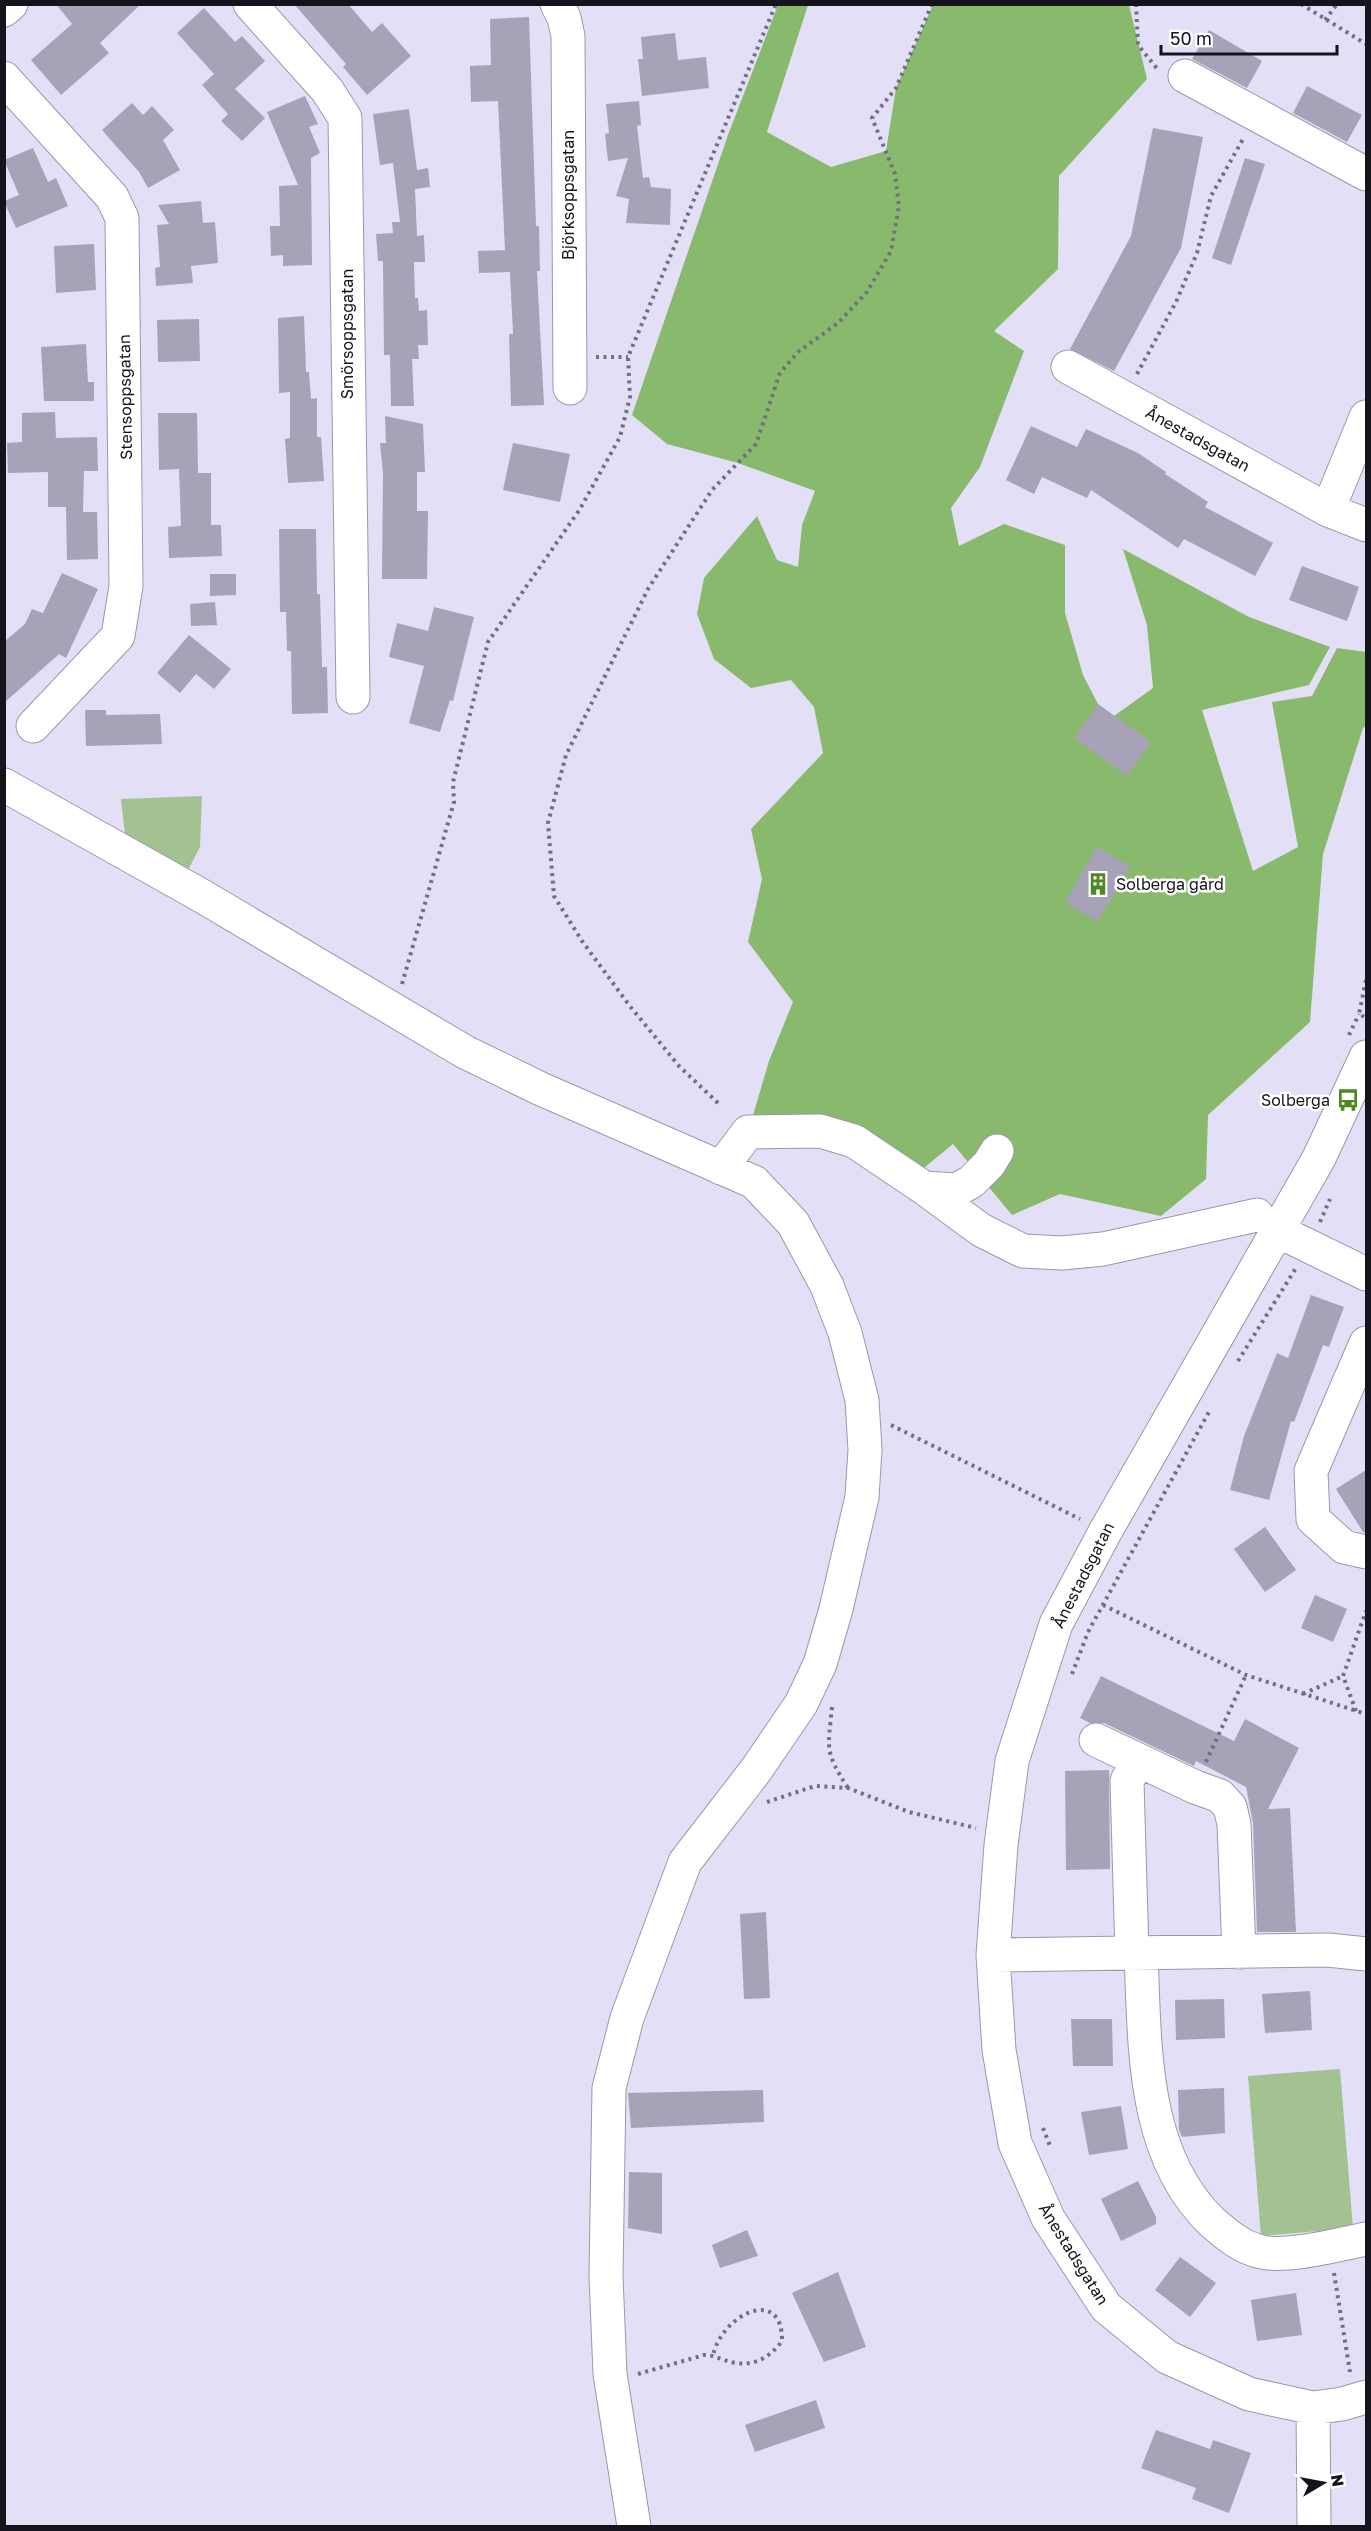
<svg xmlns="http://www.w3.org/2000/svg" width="1371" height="2531" viewBox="0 0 1371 2531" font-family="'Golos Text',sans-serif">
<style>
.green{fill:#a2c391}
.forest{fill:#88b96d}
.building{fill:#a7a2b8}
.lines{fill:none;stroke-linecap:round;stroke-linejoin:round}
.minor-casing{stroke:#9c97ad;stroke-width:35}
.path{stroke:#726f7e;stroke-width:4;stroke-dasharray:3 4.5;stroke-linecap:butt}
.minor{stroke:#fff;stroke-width:33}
.labels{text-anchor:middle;stroke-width:5;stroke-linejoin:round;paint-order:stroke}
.street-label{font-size:16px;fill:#15131b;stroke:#fff}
.poi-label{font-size:16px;fill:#15131b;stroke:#fff;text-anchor:start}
</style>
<rect width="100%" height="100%" fill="#e3dff6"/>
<path class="green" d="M 202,796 L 200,847 L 188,870 L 126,844 L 121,799 Z
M 1340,2069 L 1353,2228 L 1261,2236 L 1248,2076 Z"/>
<path class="forest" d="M 778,5 L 808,5 L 767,132 L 831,167 L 886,151 L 896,88 L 933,5 L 1129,5 L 1147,79 L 1059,176 L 1058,269 L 994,331 L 1024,351 L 980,467 L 951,508 L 959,546 L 1004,524 L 1065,545 L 1065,613 L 1083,675 L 1098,704 L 1114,716 L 1153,688 L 1147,625 L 1123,549 L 1249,617 L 1330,647 L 1309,685 L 1202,710 L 1253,871 L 1298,847 L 1272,702 L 1312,696 L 1337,648 L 1366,652 L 1366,726 L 1363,728 L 1323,854 L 1310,1022 L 1208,1115 L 1206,1179 L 1161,1216 L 1060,1194 L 1012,1215 L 953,1144 L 914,1176 L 887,1162 L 748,1132 L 769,1061 L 793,1002 L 748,942 L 762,879 L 751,829 L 823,753 L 814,707 L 791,680 L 751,688 L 714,659 L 697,614 L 704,578 L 757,516 L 777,560 L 798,567 L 802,525 L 815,491 L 738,463 L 667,444 L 632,415 L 728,135 Z"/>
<path class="building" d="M 56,4 L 141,4 L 100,43 L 109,53 L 61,95 L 31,60 L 72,24 Z
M 294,4 L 348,4 L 372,32 L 382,23 L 411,56 L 367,95 L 343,67 L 346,64 Z
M 204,8 L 235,42 L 242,36 L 265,61 L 235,89 L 265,118 L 242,141 L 221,121 L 228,114 L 202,85 L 214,74 L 177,33 Z
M 529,17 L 536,226 L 539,226 L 540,271 L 537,271 L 544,405 L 511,406 L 509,334 L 513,334 L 510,272 L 479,273 L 478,251 L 505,250 L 498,101 L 471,102 L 470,66 L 491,65 L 490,19 Z
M 1209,30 L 1262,61 L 1247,88 L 1192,59 Z
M 675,33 L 678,60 L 706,57 L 709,88 L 642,96 L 638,59 L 643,59 L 641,37 Z
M 1307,86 L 1362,115 L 1347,142 L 1293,113 Z
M 305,96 L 318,124 L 309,127 L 320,153 L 311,158 L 312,265 L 283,266 L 283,255 L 271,256 L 270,226 L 280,226 L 279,186 L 298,185 L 267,112 Z
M 639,101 L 641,125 L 637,126 L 643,178 L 649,177 L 651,187 L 671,189 L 670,225 L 626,223 L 629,199 L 616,196 L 628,158 L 608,161 L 605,134 L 609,133 L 606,104 Z
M 132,103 L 143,115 L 152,106 L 174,130 L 163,140 L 180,170 L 148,188 L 139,172 L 102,130 Z
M 409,109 L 417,170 L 428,168 L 430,187 L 415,189 L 417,236 L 424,235 L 425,262 L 414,262 L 415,298 L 418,298 L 419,311 L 427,310 L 428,345 L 418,345 L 419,359 L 412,359 L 414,406 L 391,406 L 390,355 L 384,355 L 383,261 L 378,261 L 376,234 L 393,233 L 392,222 L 400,222 L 393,163 L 380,165 L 373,114 Z
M 1153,128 L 1203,137 L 1181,248 L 1114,371 L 1070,349 L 1131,236 Z
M 33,148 L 48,182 L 56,178 L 68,206 L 16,228 L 4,201 L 19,195 L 4,160 Z
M 1245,158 L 1265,164 L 1231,265 L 1212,258 Z
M 201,201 L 203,223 L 215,222 L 218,263 L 191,266 L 193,283 L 156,286 L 155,268 L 160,267 L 157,225 L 169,224 L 158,205 Z
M 94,244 L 96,290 L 56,293 L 54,246 Z
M 304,316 L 306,372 L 309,372 L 311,399 L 317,398 L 317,437 L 321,437 L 324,481 L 288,483 L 285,439 L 290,438 L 290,392 L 279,393 L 278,318 Z
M 199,319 L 200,361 L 158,362 L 157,320 Z
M 86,344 L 88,382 L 94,382 L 94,401 L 44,401 L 41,347 Z
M 55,412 L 56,438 L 97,437 L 98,471 L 84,471 L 83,512 L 97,512 L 98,559 L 67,560 L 66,507 L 48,507 L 48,472 L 8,473 L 7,443 L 22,442 L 22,413 Z
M 158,413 L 197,413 L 198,473 L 211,473 L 211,525 L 221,525 L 222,556 L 169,558 L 168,527 L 181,526 L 179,469 L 159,470 Z
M 385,416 L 423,424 L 425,472 L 417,472 L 417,511 L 428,511 L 427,579 L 382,579 L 383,473 L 380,443 L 386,443 Z
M 1031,426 L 1077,447 L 1086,429 L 1138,453 L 1166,472 L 1165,474 L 1208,502 L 1205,507 L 1273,543 L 1255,576 L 1184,539 L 1178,548 L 1091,490 L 1087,498 L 1042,477 L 1034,494 L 1006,480 Z
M 513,443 L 570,454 L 560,502 L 503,490 Z
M 279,529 L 316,529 L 317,594 L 320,594 L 322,667 L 327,667 L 328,713 L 292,714 L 291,651 L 287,651 L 286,612 L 280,612 Z
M 1302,566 L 1359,587 L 1347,621 L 1289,600 Z
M 62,573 L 98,589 L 66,658 L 59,654 L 4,703 L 4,642 L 25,624 L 32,609 L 43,613 Z
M 210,574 L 236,574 L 236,595 L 210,596 Z
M 215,602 L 217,625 L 191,626 L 190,604 Z
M 434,607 L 474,617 L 453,701 L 450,700 L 440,732 L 409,723 L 424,666 L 389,657 L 397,623 L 428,631 Z
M 189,635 L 231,669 L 214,689 L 196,674 L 180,693 L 157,673 Z
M 1098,704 L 1151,742 L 1127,776 L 1074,738 Z
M 85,710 L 106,710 L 106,715 L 160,714 L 162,744 L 86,746 Z
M 1097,847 L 1130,866 L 1098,922 L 1065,902 Z
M 1311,1295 L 1344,1307 L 1329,1347 L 1323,1345 L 1294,1422 L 1291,1421 L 1269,1500 L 1230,1490 L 1244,1436 L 1277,1353 L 1288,1358 Z
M 1366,1470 L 1366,1533 L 1363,1532 L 1336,1489 Z
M 1265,1527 L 1296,1570 L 1265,1592 L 1234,1549 Z
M 1315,1595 L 1347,1609 L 1333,1642 L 1301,1628 Z
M 1101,1676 L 1234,1741 L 1245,1719 L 1299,1748 L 1268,1809 L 1290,1808 L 1296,1932 L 1257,1932 L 1253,1823 L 1246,1787 L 1196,1761 L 1194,1766 L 1104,1723 L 1090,1723 L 1080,1718 Z
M 1109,1770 L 1110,1869 L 1066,1870 L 1065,1771 Z
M 766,1912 L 770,1998 L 744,1999 L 740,1914 Z
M 1310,1991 L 1312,2030 L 1265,2033 L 1262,1994 Z
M 1224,1999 L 1225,2038 L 1176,2040 L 1175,2000 Z
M 1071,2019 L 1112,2019 L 1113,2066 L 1073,2066 Z
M 1224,2088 L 1225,2133 L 1182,2137 L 1179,2130 L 1178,2090 Z
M 763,2090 L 764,2122 L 631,2128 L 628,2093 Z
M 1121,2106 L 1128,2149 L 1089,2155 L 1081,2112 Z
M 629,2172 L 662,2173 L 662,2234 L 628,2228 Z
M 1138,2181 L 1156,2217 L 1156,2224 L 1121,2241 L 1101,2199 Z
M 747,2230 L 758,2256 L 720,2268 L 712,2245 Z
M 1180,2257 L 1216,2283 L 1190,2317 L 1155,2290 Z
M 838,2272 L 866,2347 L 824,2362 L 792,2293 Z
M 1296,2293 L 1302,2335 L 1257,2341 L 1251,2300 Z
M 816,2400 L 825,2428 L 755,2452 L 745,2425 Z
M 1156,2430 L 1210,2449 L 1213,2440 L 1251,2453 L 1229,2513 L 1192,2499 L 1196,2488 L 1141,2468 Z"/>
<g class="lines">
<g class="minor-casing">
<path id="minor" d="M 250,4 L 327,90 L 345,118 L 353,697
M 557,4 L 564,18 L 568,36 L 570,388
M 4,10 L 11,4
M 1185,76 L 1366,174
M 4,78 L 112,197 L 122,218 L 126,586 L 118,636 L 33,726
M 1068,367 L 1328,510 L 1366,525
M 1328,510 L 1366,417
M 4,785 L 202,896 L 465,1052 L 541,1089 L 754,1182 L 793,1223 L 827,1286 L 845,1333 L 862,1400 L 865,1450 L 862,1497 L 836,1609 L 820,1664 L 801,1704 L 756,1770 L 685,1862 L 627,2018 L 609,2088 L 606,2276 L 610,2374 L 634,2526
M 1366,1057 L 1319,1158 L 1105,1532 L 1056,1624 L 1012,1761 L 1001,1845 L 993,1955 L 999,2050 L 1015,2143 L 1048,2218 L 1106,2307 L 1167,2357 L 1249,2394 L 1313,2408 L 1342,2404 L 1366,2397
M 721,1168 L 748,1132 L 820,1131 L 854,1141 L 924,1188 L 956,1190 L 971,1182 L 989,1164 L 997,1151
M 924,1188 L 981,1230 L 1023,1251 L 1062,1253 L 1103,1249 L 1257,1215
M 1278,1231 L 1366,1274
M 1366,1343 L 1311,1471 L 1313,1519 L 1344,1547 L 1366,1552
M 1096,1740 L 1195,1787 L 1220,1796 L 1230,1807 L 1234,1824 L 1239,1952
M 1132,1954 L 1127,1781 L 1133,1770 L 1144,1763
M 1141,1954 C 1145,2044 1141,2154 1212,2222 C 1227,2235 1242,2248 1262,2252 C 1287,2258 1340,2244 1366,2239
M 993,1955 L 1328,1950 L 1366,1954
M 1313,2408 L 1314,2526"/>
</g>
<path class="path" d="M 1136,4 L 1138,45 L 1159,71
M 1301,4 L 1366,44
M 1325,20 L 1337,4
M 596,357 L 628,357
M 1137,374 L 1176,302 L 1197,253 L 1211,196 L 1243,139
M 1366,980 L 1359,1014 L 1366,1018
M 402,984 L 454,802 L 453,782 L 488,642 L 580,509 L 620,437 L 630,397 L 628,357 L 776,4
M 1349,1035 L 1359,1014
M 718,1103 L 679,1066 L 629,1005 L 582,941 L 554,896 L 548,823 L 566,755 L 648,589 L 712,490 L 756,444 L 780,373 L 798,352 L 838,323 L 867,292 L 891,251 L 899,206 L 895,174 L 872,118 L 896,88 L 932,4
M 1320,1222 L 1330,1199
M 1238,1361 L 1296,1268
M 891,1425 L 1080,1519
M 1103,1605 L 1246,1675 L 1366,1714
M 1072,1674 L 1088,1632 L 1210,1410
M 1303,1694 L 1343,1676
M 832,1707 C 828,1749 824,1751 848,1788
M 1356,1711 L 1343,1676 L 1366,1611
M 1206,1762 L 1246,1675
M 767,1802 L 815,1786 L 848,1788 L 909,1812 L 976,1828
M 1043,2128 L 1050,2146
M 1334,2273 L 1350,2372
M 638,2374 L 704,2355 C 716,2355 725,2362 736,2363 C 756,2366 771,2356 782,2341 C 783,2286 723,2313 713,2355"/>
<use href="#minor" class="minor"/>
</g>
<defs>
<g id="building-bare" transform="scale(1.8)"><path d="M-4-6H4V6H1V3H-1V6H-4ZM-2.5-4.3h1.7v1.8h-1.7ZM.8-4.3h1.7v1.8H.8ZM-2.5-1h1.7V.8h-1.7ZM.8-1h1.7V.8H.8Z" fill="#4e8825" stroke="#fff" stroke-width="2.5" paint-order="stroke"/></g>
<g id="bus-bare" transform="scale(1.8)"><path d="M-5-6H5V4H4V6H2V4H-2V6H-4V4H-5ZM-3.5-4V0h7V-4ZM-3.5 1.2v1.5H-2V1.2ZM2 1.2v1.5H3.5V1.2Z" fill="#4e8825" stroke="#fff" stroke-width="2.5" paint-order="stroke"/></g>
</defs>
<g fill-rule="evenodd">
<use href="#building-bare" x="1098" y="884"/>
<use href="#bus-bare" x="1348" y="1100"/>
</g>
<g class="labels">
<g class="street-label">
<text transform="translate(568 195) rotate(-90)" y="6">Björksoppsgatan</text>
<text transform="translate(347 334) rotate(-90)" y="6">Smörsoppsgatan</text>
<text transform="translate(125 397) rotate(-91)" y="6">Stensoppsgatan</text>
<text transform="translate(1198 439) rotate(29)" y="6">Ånestadsgatan</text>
<text transform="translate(1083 1575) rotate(-63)" y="6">Ånestadsgatan</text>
<text transform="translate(1074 2254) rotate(58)" y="6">Ånestadsgatan</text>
</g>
<g class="poi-label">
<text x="1116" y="890">Solberga gård</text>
<text x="1330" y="1106" text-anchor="end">Solberga</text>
</g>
</g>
<rect width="1371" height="2531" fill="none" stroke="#15131b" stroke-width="12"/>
<g transform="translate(1323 2483) rotate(80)" stroke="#ffffff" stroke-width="4.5" paint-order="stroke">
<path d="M0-4.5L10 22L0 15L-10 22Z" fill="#15131b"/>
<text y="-9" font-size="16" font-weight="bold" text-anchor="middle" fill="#15131b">N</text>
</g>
<path d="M1161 45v9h176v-9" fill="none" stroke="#15131b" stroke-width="3"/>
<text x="1170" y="45" font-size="18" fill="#15131b" stroke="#ffffff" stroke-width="4.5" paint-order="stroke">50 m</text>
</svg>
